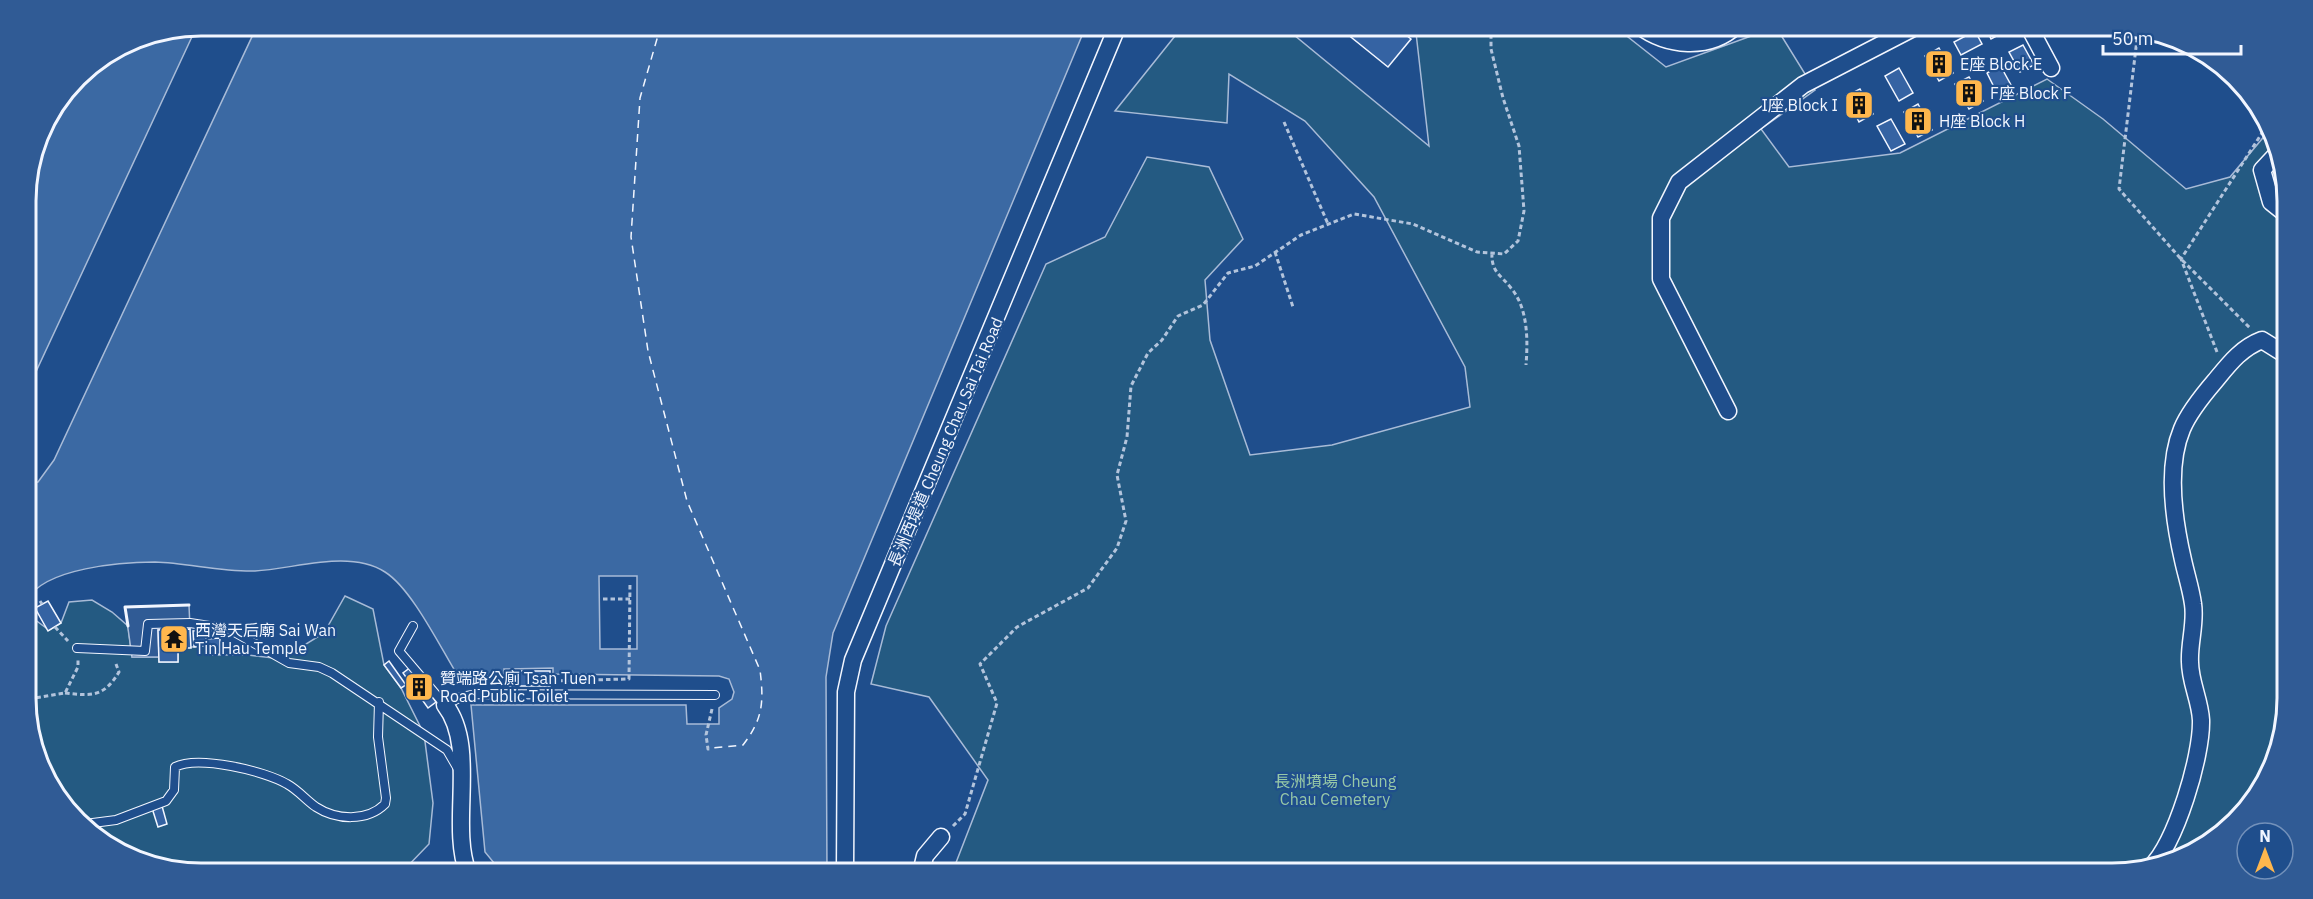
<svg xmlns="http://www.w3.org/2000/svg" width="2313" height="899" viewBox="0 0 2313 899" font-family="'IBM Plex Sans','Noto Sans TC',sans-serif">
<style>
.green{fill:#245a82;stroke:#a8bbd7;stroke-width:1.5}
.parking{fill:#305b95;stroke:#a8bbd7;stroke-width:1.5}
.water{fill:#3b69a3;stroke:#a8bbd7;stroke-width:1.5}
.pier{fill:#1f4e8c;stroke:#a8bbd7;stroke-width:1.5}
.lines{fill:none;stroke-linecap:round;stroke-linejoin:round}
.ferry{stroke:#f2f6ff;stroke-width:1.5;stroke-dasharray:8 6;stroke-linecap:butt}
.building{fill:#3563a3;stroke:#f2f6ff;stroke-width:1.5}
.lane-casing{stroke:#f2f6ff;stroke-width:10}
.street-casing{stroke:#f2f6ff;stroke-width:19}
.path{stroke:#b3c4dc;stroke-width:3;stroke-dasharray:4.5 3;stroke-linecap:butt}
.lane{stroke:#1f4e8c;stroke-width:8}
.street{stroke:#1f4e8c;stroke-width:16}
.wall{stroke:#f2f6ff;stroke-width:3}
.labels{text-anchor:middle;stroke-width:4.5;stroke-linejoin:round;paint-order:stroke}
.poi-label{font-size:16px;fill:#f2f6ff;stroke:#1f4e8c;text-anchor:start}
.street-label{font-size:16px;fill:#f2f6ff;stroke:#1f4e8c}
.park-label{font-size:16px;fill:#97c8a6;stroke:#1f4e8c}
.rim{fill:none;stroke:#f2f6ff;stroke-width:3}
</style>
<rect width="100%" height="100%" fill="#1f4e8c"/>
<path class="green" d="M 1183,26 L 1283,26 L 1429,146 L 1416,33 L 1428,26 L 1614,26 L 1666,67 L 1776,27 L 1815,90 L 1761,129 L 1789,167 L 1900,153 L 2047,79 L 2103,119 L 2186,189 L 2230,177 L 2267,133 L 2286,178 L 2287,698 L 2278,754 L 2251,804 L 2218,837 L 2168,864 L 2123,873 L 952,873 L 988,780 L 929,697 L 871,684 L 886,626 L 1046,264 L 1105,237 L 1147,157 L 1209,167 L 1243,239 L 1205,280 L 1210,340 L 1250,455 L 1332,445 L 1470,407 L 1465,367 L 1374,197 L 1305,121 L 1229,74 L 1227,123 L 1115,111 Z
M 345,596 L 373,609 L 384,665 L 401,688 L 424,734 L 433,803 L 429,844 L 401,873 L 201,873 L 145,864 L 69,813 L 29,732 L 28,627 L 34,619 L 49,630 L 61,623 L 69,602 L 92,600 L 112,612 L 128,626 L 132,657 L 159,657 L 159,662 L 178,662 L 178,648 L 206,646 L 206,655 L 248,655 L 282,659 L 324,633 Z"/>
<path class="parking" d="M 189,605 L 190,629 L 158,630 L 159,657 L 132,657 L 125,607 Z"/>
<path class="water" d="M 201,25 L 1086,26 L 833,633 L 826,677 L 827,873 L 518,873 L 494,863 L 485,852 L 471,705 L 686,705 L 687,724 L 719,724 L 719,708 L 732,699 L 734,692 L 729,679 L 719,676 L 553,674 L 553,668 L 504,669 L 504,676 L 458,676 C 440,647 412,589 385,572 C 349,549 295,569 255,571 C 221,572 188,563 155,562 C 122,562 45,568 28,599 L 26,190 L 43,124 L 85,69 L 134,39 Z"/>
<path class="pier" d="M 197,26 L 257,26 L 54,460 L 38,482 L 27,483 L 27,391 Z
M 599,576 L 637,576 L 637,649 L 600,649 Z"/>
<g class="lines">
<path class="ferry" d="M 661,25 L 640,98 L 631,237 L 648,351 L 687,501 L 760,670 C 764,702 763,719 743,745 L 712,748"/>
</g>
<path class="building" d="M 1336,25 L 1393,25 L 1411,39 L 1388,67 Z
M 2011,25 L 2012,28 L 1991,39 L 1985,26 Z
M 1975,31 L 1982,44 L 1961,55 L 1954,42 Z
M 2023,45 L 2034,65 L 2020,72 L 2009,52 Z
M 1939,48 L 1953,73 L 1939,81 L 1925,56 Z
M 2000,65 L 2011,85 L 1997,93 L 1987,73 Z
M 1899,68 L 1913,93 L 1899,101 L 1885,76 Z
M 1969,77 L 1983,101 L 1969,109 L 1955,84 Z
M 1860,89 L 1873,114 L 1859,122 L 1846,96 Z
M 1918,104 L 1932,130 L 1918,137 L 1904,112 Z
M 1891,119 L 1905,144 L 1891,151 L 1877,126 Z
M 48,601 L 61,623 L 48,631 L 35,608 Z
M 190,629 L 191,648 L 178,648 L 178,662 L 159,662 L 158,630 Z
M 205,630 L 206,639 L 220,638 L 220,654 L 206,655 L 206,646 L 194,647 L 193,631 Z
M 389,661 L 406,685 L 401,688 L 384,665 Z
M 411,667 L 436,702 L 428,708 L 403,673 Z
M 507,671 L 550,671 L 550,686 L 507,686 Z
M 162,806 L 167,824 L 158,827 L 152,808 Z"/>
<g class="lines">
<g class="lane-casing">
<path id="lane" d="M 413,626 L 399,651 L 445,705 L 461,697 L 478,694 L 715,695
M 77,648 L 145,651 L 148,624 L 190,623 L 229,629 L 289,663 L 319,667 L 332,673 L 447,750 L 458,769
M 85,824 L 116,820 L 166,801 L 174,790 L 175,767 C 198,755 265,771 287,784 C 298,790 306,800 316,807 C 336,820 367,822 385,804 L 386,798 L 378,737 L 379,702"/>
</g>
<g class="street-casing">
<path id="street" d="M 1638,25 C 1667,47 1709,51 1737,25
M 2028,25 L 2051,68
M 2276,155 L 2262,170 L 2271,202 L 2286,214
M 1728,411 L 1661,279 L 1661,218 L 1679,182 L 1803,85 L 1919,25
M 445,705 C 478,747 449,825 468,873
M 2150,868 C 2176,843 2202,756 2201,720 C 2200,700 2190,682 2190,662 C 2189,643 2196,623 2193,604 C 2191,589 2186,574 2183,560 C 2174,521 2166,467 2182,429 C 2189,412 2203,395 2215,381 C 2229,364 2241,348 2262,340 L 2286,355
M 845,873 L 846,692 L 853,660 L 1118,25
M 921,873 L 925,856 L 941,837"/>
</g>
<path class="path" d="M 2146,31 L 2138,31 L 2119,189 L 2181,259 L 2250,328
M 1284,122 L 1328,224
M 1275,252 L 1293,307
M 1492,253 C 1491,272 1501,275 1511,288 C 1528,308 1528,340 1526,365
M 2217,352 L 2181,259 L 2262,133 L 2255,103
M 603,599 L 630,599
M 40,601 L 42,604
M 55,627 L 68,641
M 546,681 L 629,679 L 630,582
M 65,693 C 92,696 104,697 119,672 L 116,664
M 29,699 L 65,693 L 78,667 L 78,660
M 712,709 L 706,735 L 708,749 L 712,748
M 953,826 L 965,814 L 997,703 L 980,664 L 1017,627 L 1088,588 L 1117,548 L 1126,521 L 1117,475 L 1127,437 L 1131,386 L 1148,353 L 1162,340 L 1178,316 L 1203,305 L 1228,273 L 1255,266 L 1301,235 L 1354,214 L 1413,224 L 1477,252 L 1504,254 L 1518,241 L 1524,211 L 1519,146 L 1503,98 L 1491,49 L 1491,25"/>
<use href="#lane" class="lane"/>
<use href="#street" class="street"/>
<path class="wall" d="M 128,626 L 125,607 L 189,605"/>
</g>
<defs>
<g id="building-square" transform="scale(1.5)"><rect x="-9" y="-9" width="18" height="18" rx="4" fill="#ffb74d" stroke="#1f4e8c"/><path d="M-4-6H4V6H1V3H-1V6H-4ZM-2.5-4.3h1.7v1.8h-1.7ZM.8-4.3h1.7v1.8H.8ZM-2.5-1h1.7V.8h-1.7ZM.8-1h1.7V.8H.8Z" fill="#111"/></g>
<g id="temple-square" transform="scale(1.5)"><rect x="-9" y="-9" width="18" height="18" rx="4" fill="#ffb74d" stroke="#1f4e8c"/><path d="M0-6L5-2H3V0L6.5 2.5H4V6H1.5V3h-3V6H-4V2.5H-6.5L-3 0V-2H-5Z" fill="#111"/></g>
</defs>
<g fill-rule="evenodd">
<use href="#building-square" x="1939" y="64"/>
<use href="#building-square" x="1969" y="93"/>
<use href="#building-square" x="1859" y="105"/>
<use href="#building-square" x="1918" y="121"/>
<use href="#temple-square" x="174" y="639"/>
<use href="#building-square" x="419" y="687"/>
</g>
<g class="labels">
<g class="poi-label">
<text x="1960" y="70">E座 Block E</text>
<text x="1990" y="99">F座 Block F</text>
<text x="1838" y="111" text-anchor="end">I座 Block I</text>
<text x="1939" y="127">H座 Block H</text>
<text x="195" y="636">西灣天后廟 Sai Wan<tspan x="195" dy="18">Tin Hau Temple</tspan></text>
<text x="440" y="684">贊端路公廁 Tsan Tuen<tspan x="440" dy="18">Road Public Toilet</tspan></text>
</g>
<g class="street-label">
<text transform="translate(945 442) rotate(-67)" y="6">長洲西堤道 Cheung Chau Sai Tai Road</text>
</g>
<g class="park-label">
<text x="1335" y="787">長洲墳場 Cheung<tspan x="1335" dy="18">Chau Cemetery</tspan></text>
</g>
</g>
<path d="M0 0H2313V899H0ZM201 36H2112A165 165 0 0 1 2277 201V698A165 165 0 0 1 2112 863H201A165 165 0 0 1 36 698V201A165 165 0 0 1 201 36Z" fill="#305b95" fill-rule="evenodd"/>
<path class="rim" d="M201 36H2112A165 165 0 0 1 2277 201V698A165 165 0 0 1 2112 863H201A165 165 0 0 1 36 698V201A165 165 0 0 1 201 36Z"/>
<g transform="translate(2265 851)"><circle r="28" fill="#1f4e8c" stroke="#7391ba" stroke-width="1.5"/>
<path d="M0-4.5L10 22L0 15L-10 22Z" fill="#ffb74d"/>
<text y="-9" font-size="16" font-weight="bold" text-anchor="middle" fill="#f2f6ff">N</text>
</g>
<path d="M2103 45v9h138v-9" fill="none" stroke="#f2f6ff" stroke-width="3"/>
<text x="2112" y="45" font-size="18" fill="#f2f6ff" stroke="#1f4e8c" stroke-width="4.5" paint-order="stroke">50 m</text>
</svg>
